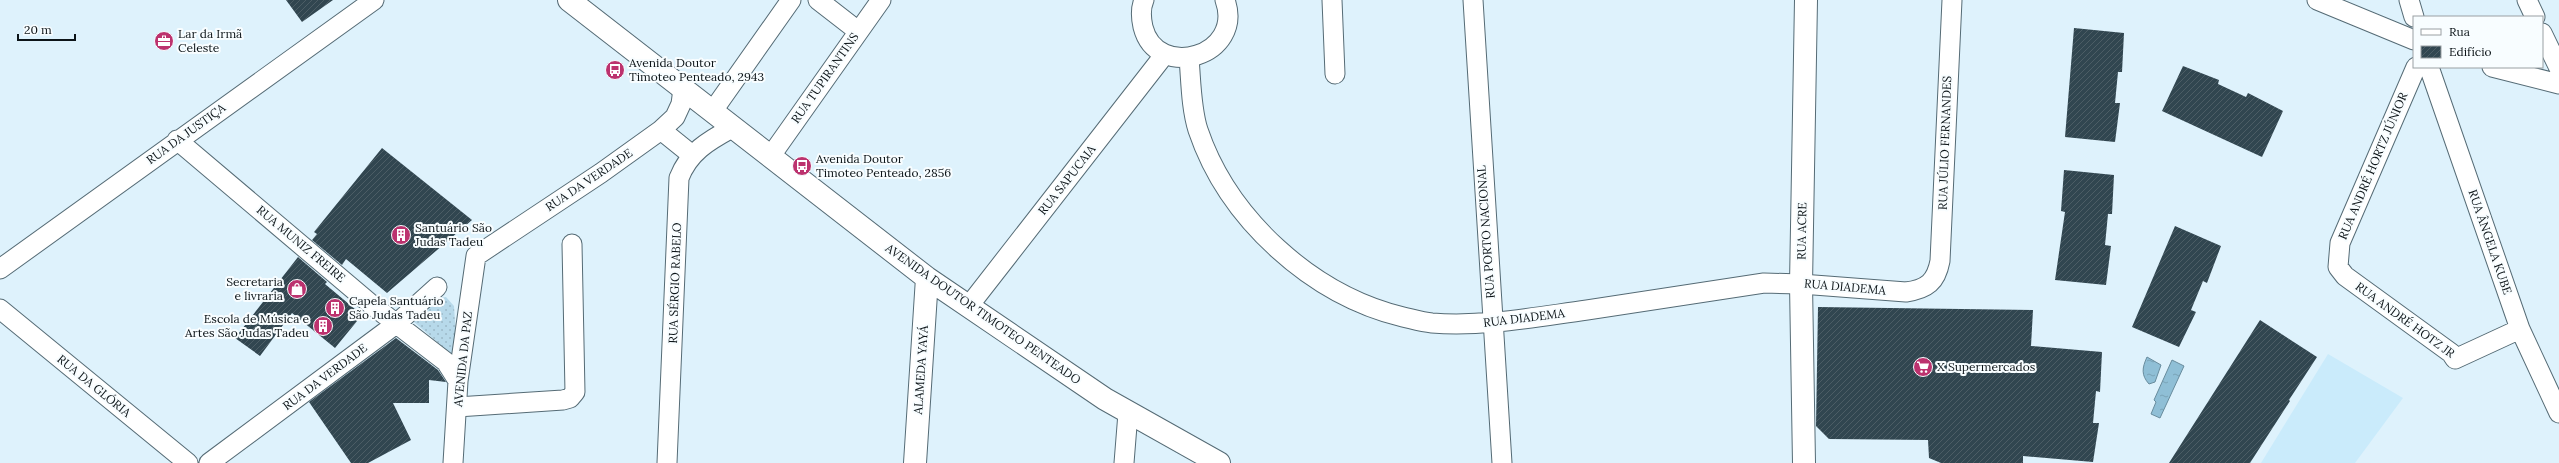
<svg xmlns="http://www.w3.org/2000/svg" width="2559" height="463" viewBox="0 0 2559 463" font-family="Lora,serif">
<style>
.built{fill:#caebfb}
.grass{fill:url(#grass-dots)}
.water{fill:url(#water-ripples);stroke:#688c9d}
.building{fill:url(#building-hatch)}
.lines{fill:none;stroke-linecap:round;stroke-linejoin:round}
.street-casing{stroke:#556b75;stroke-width:21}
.secondary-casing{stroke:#556b75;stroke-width:24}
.street{stroke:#fff;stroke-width:19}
.secondary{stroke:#fff;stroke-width:22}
.labels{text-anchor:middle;stroke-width:4;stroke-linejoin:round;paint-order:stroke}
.poi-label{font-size:12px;fill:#0c1418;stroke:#f8fdff;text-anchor:start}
.street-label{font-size:12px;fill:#0c1418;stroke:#f8fdff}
</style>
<defs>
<pattern id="grass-dots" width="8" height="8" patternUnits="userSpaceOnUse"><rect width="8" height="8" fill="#b7d9ea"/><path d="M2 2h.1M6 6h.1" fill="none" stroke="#9cb9c8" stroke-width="1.8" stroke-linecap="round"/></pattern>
<pattern id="water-ripples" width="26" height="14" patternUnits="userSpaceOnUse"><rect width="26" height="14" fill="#8fbfd6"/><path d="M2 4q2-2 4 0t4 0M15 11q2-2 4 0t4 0" fill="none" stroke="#7aa3b7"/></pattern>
<pattern id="building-hatch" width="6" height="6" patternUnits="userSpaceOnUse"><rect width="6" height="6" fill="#314650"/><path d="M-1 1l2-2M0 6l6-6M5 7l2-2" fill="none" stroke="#4c5d65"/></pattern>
</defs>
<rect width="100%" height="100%" fill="#def2fc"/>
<path class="built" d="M 2328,354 L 2403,398 L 2355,463 L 2261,463 Z"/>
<path class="grass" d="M 446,297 L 454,306 L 457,353 L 450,353 L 414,322 C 422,307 429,299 446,297 Z"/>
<path class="water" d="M 2147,357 L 2161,365 L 2155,382 L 2149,384 C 2141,375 2142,368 2147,357 Z
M 2172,360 L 2184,366 L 2160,418 L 2151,414 L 2156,402 L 2154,400 Z"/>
<path class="building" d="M 286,0 L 333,0 L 302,22 Z
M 2074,28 L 2124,33 L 2122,72 L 2118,72 L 2115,103 L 2120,103 L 2115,142 L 2065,137 Z
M 2183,66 L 2219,80 L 2218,84 L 2246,97 L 2248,93 L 2283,111 L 2262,157 L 2162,111 Z
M 382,148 L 472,220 L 387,293 L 346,259 L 342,265 L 312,240 L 317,234 L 314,232 Z
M 2064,170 L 2114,175 L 2112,214 L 2108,214 L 2105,245 L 2111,246 L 2106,285 L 2055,280 L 2065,212 L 2061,211 Z
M 2175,226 L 2221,246 L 2207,283 L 2203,281 L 2191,310 L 2196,312 L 2179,347 L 2132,327 Z
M 298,257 L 327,282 L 325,284 L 362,315 L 335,348 L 292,313 L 260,356 L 235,338 Z
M 1818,307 L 2033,310 L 2031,346 L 2102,352 L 2100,392 L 2096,391 L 2093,423 L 2099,423 L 2093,462 L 2023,456 L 2023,463 L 1941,463 L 1929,458 L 1928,440 L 1829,439 L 1816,426 Z
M 2260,320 L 2317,357 L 2289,400 L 2290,401 L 2250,463 L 2169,463 Z
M 396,338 L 438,370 L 446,382 L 429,380 L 429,403 L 393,403 L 411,440 L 368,463 L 351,463 L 309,402 Z"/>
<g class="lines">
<g class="street-casing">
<path id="street" d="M 818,0 L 858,31
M 1144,0 C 1140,9 1141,18 1143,27 C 1157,82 1245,56 1225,0
M 1332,0 L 1335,74
M 1473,0 L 1502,463
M 2317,0 L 2414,40
M 2409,0 L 2414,17
M 2527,0 L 2535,17
M 2542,33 L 2559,68
M 1189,58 C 1191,81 1191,108 1198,130 C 1228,219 1312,295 1403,317 C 1412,319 1422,322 1432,323 C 1484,327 1535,317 1587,310 C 1646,301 1705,292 1764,283 L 1801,284 L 1906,292 C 1927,289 1936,282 1940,261 L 1952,0
M 2416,67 L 2340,243 L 2338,267 L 2345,276 L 2451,353 L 2455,359 L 2520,329
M 2429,67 L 2520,329 L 2559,413
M 2492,67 L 2559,84
M 712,112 L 791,0
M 661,130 L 692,155
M 177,140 L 372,305 L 446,362 L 458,381
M 770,157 L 881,0
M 0,269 L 374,0
M 968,307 L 1165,54
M 0,309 L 188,463
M 457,407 L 563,400 L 570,398 L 575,392 L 572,244
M 209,463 L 396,324 L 437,287
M 453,463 L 458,381 L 476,256 L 601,173 L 661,130 L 675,117 L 681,104 L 683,89
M 667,463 L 679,178 C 689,152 708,141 732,128
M 1124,463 L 1128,413"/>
</g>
<g class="secondary-casing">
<path id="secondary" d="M 569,0 L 927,278 L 1105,399 L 1219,463
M 915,463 L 927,278
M 1804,463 L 1801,284 L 1806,0"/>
</g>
<use href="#street" class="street"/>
<use href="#secondary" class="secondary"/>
</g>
<defs>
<g id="office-disc" transform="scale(1)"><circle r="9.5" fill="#bc326e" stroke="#f8fdff"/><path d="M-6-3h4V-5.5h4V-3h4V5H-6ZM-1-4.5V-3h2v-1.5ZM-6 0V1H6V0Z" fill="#fff"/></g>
<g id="bus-disc" transform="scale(1)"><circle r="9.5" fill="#bc326e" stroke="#f8fdff"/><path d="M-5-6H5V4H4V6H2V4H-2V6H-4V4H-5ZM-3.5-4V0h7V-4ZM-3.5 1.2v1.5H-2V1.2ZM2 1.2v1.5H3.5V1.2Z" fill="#fff"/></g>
<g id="building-disc" transform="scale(1)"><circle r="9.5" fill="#bc326e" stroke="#f8fdff"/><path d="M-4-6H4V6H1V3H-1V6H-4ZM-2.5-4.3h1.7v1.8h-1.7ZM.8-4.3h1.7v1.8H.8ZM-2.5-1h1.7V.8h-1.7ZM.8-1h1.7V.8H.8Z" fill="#fff"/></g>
<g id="shop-disc" transform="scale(1)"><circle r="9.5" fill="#bc326e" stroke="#f8fdff"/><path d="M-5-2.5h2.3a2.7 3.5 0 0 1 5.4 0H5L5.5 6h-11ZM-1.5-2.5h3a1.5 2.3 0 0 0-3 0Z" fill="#fff"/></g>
<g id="supermarket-disc" transform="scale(1)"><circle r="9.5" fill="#bc326e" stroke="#f8fdff"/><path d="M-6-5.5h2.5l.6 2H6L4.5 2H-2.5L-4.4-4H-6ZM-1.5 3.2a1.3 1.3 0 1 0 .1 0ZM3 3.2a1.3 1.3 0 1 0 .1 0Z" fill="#fff"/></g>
</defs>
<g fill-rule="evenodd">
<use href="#office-disc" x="164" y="41"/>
<use href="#bus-disc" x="615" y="70"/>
<use href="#bus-disc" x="802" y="166"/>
<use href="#building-disc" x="401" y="235"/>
<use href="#shop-disc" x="297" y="289"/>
<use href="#building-disc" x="335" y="308"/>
<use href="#building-disc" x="323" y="326"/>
<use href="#supermarket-disc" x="1923" y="367"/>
</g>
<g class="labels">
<g class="poi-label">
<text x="178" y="38">Lar da Irmã<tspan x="178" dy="14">Celeste</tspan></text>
<text x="629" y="67">Avenida Doutor<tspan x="629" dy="14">Timoteo Penteado, 2943</tspan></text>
<text x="816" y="163">Avenida Doutor<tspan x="816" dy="14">Timoteo Penteado, 2856</tspan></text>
<text x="415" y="232">Santuário São<tspan x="415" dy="14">Judas Tadeu</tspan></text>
<text x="283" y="286" text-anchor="end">Secretaria<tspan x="283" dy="14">e livraria</tspan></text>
<text x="349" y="305">Capela Santuário<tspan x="349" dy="14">São Judas Tadeu</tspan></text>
<text x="309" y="323" text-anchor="end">Escola de Música e<tspan x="309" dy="14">Artes São Judas Tadeu</tspan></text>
<text x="1937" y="371">X Supermercados</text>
</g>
<g class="street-label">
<text transform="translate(825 78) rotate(-55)" y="4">RUA TUPIRANTINS</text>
<text transform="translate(186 134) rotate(-36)" y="4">RUA DA JUSTIÇA</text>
<text transform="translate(1945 143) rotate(-88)" y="4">RUA JÚLIO FERNANDES</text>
<text transform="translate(2373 166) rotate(-67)" y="4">RUA ANDRÉ HORTZ JÚNIOR</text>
<text transform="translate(589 180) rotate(-34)" y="4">RUA DA VERDADE</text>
<text transform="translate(1067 180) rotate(-52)" y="4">RUA SAPUCAIA</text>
<text transform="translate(1802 231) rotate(-89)" y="4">RUA ACRE</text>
<text transform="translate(1486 232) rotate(-94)" y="4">RUA PORTO NACIONAL</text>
<text transform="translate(2490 242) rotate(71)" y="4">RUA ÂNGELA KUBE</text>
<text transform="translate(301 244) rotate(40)" y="4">RUA MUNIZ FREIRE</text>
<text transform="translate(675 283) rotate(-88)" y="4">RUA SÉRGIO RABELO</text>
<text transform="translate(1845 287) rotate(5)" y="4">RUA DIADEMA</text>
<text transform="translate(983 314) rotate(35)" y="4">AVENIDA DOUTOR TIMOTEO PENTEADO</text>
<text transform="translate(1524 318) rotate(-7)" y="4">RUA DIADEMA</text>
<text transform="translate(2405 320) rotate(36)" y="4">RUA ANDRÉ HOTZ JR</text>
<text transform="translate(463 359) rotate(-84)" y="4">AVENIDA DA PAZ</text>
<text transform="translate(921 370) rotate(-86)" y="4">ALAMEDA YAYÁ</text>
<text transform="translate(325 377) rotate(-37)" y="4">RUA DA VERDADE</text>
<text transform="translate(94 386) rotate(39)" y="4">RUA DA GLÓRIA</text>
</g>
</g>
<rect x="2413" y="16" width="130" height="52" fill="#f8fdff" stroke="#9aa0a3"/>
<rect x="2421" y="29" width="20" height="6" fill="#ffffff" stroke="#9aa0a3"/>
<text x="2449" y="36" font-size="12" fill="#0c1418">Rua</text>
<rect x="2421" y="46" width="20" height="12" fill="url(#building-hatch)" stroke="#9aa0a3"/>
<text x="2449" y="56" font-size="12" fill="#0c1418">Edifício</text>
<path d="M18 34v6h57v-6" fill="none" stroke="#0c1418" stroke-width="2"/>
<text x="24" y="34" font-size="12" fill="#0c1418" stroke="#f8fdff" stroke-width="3" paint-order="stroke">20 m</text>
</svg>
